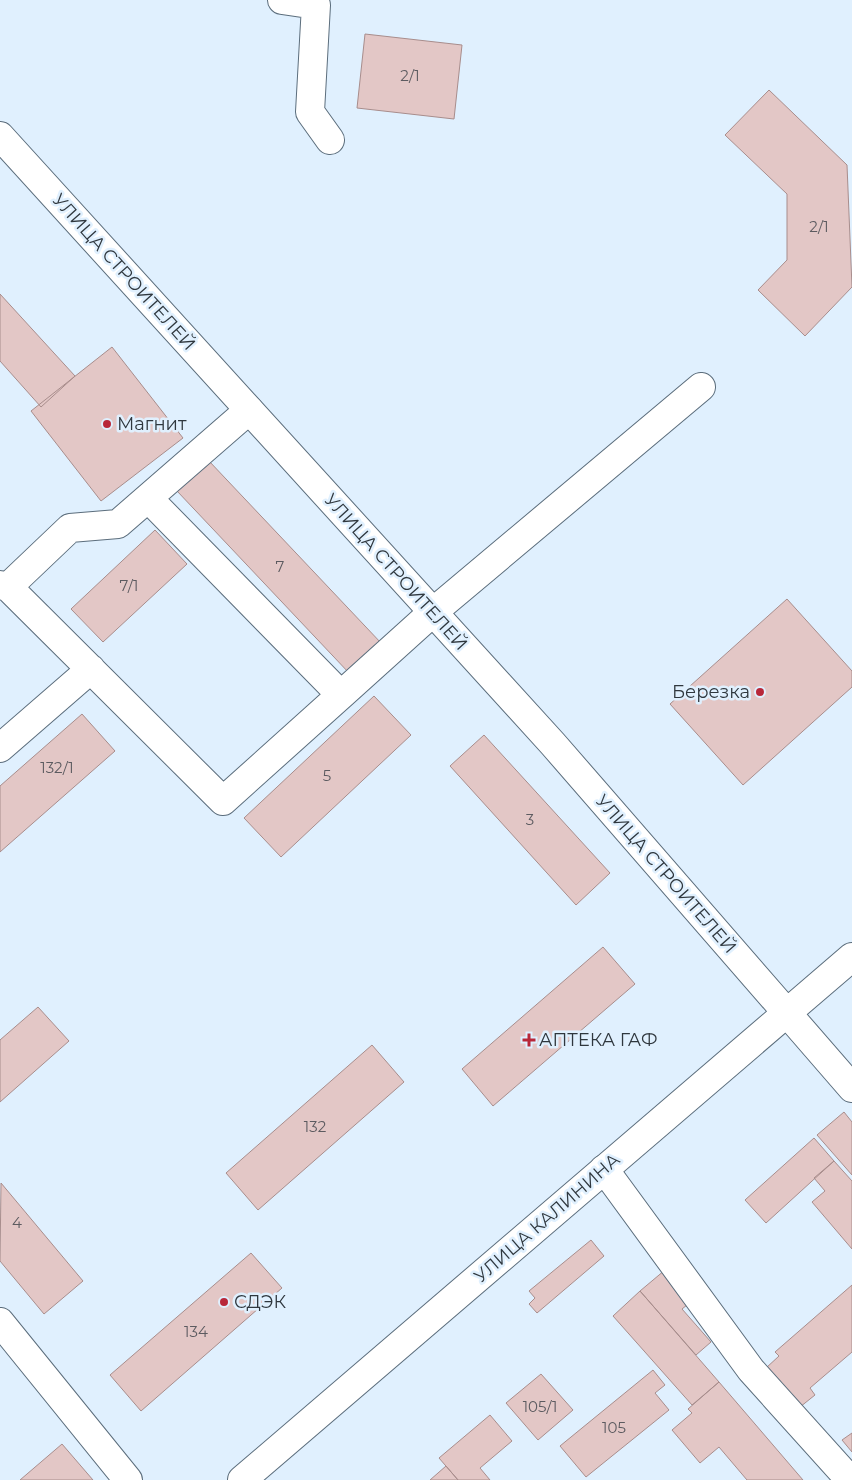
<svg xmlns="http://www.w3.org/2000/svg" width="852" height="1480" viewBox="0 0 852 1480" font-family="Montserrat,sans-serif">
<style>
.building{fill:#e3c7c6;stroke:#a88d8c}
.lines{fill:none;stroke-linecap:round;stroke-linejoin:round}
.minor-casing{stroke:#5b6d7c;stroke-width:30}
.major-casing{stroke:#5b6d7c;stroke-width:30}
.minor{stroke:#fff;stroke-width:28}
.major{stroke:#fff;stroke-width:28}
.poi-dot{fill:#b82739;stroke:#e0f0fe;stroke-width:2}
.labels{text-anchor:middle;stroke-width:5;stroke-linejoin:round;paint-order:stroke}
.number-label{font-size:15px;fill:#5c5b60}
.street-label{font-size:18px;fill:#2f373e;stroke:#e0f0fe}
.poi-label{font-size:18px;fill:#2f373e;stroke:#e0f0fe;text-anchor:start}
</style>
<rect width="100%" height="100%" fill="#e0f0fe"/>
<path class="building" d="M 365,34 L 462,45 L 454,119 L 357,108 Z
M 769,90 L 847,165 L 852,287 L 805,336 L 758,290 L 787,260 L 787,194 L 725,135 Z
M 0,294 L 75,376 L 41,407 L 0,361 Z
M 112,347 L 183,438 L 101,501 L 31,411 Z
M 209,461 L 382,644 L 350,674 L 177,491 Z
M 155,530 L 187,564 L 103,642 L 71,609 Z
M 787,599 L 852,671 L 852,687 L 743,785 L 670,704 Z
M 374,696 L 411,735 L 281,857 L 244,818 Z
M 82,714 L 115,751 L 0,852 L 0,786 Z
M 484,735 L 610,873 L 576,905 L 450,766 Z
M 603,947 L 635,984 L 493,1106 L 462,1069 Z
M 38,1007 L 69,1041 L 0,1102 L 0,1040 Z
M 372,1045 L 404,1082 L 258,1210 L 226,1173 Z
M 844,1112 L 852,1122 L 852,1175 L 817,1135 Z
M 814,1138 L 834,1161 L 766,1223 L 745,1200 Z
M 834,1161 L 852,1181 L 852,1249 L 812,1202 L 825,1191 L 814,1178 Z
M 1,1183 L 83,1281 L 44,1314 L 0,1261 Z
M 591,1240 L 604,1256 L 537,1313 L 529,1304 L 535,1298 L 529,1291 Z
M 251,1253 L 282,1288 L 141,1411 L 110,1375 Z
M 665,1270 L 692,1301 L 682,1309 L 711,1342 L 696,1355 L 640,1291 Z
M 852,1285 L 852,1352 L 810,1388 L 815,1395 L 800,1407 L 766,1368 L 779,1356 L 775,1352 Z
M 640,1291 L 719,1382 L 692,1405 L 613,1316 Z
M 653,1370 L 665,1385 L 655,1393 L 669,1410 L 586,1477 L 560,1446 Z
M 541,1374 L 573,1410 L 538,1440 L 506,1403 Z
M 719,1382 L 803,1480 L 747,1480 L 719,1447 L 700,1463 L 672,1430 L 692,1413 L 688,1409 Z
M 490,1415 L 512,1441 L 480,1468 L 490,1480 L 458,1480 L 439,1458 Z
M 852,1433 L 852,1452 L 842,1440 Z
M 62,1444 L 93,1480 L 20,1480 Z
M 446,1466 L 458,1480 L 430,1480 Z"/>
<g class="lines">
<g class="minor-casing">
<path id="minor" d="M 282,0 L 316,5 L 310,112 L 330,140
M 0,585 L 8,587 L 70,528 L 118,524 L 249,410
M 8,587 L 223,801 L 341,695 L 148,498
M 341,695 L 433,612 L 701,387
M 0,748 L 91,669
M 787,1013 L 852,1088
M 604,1169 L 751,1370 L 850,1480
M 0,1322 L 128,1480"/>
</g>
<g class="major-casing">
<path id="major" d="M 0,136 L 553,744 L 787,1013
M 242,1480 L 852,957"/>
</g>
<use href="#minor" class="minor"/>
<use href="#major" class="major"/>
</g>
<g class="poi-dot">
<circle cx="107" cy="424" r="5"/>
<circle cx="760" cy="692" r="5"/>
<path d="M526.5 1032.5h5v5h5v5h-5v5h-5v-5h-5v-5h5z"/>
<circle cx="224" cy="1302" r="5"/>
</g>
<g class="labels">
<g class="number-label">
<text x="410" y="81">2/1</text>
<text x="819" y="232">2/1</text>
<text x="280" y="572">7</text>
<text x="129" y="591">7/1</text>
<text x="57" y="773">132/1</text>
<text x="327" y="781">5</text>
<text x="530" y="825">3</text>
<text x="315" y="1132">132</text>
<text x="17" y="1228">4</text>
<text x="196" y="1337">134</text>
<text x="540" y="1412">105/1</text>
<text x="614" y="1433">105</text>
</g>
<g class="street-label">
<text transform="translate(124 272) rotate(48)" y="6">УЛИЦА СТРОИТЕЛЕЙ</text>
<text transform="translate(396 572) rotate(48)" y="6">УЛИЦА СТРОИТЕЛЕЙ</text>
<text transform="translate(666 874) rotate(49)" y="6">УЛИЦА СТРОИТЕЛЕЙ</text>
<text transform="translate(547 1218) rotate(-41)" y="6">УЛИЦА КАЛИНИНА</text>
</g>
<g class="poi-label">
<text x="117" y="430">Магнит</text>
<text x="750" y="698" text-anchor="end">Березка</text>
<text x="539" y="1046">АПТЕКА ГАФ</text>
<text x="234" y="1308">СДЭК</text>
</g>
</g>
</svg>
